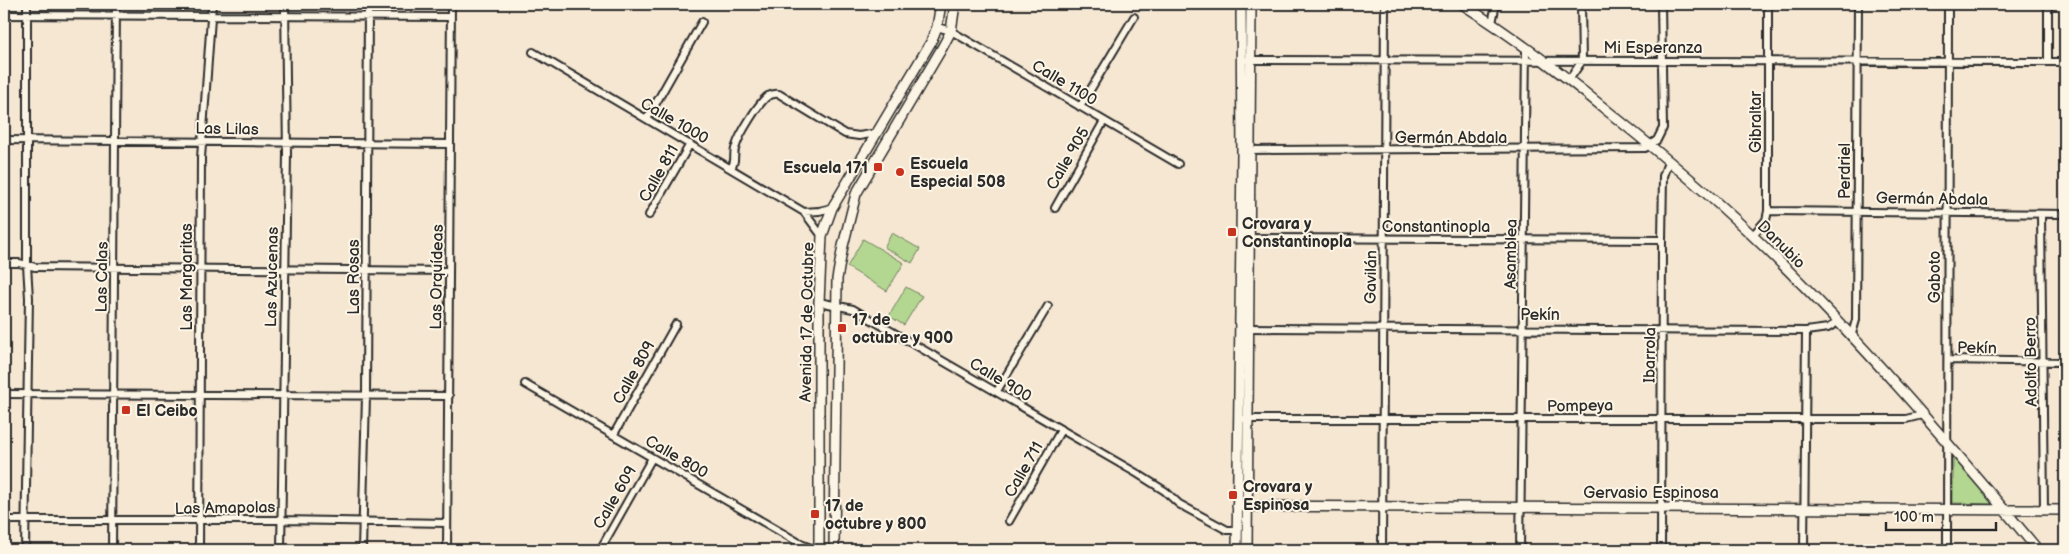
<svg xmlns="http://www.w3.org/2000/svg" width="2069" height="554" viewBox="0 0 2069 554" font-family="'Balsamiq Sans',sans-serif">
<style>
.green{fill:#b3d690;stroke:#6f805e}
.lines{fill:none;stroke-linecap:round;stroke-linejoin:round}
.street-casing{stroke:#2b2b2b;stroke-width:10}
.secondary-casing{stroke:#2b2b2b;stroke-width:12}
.street{stroke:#fcf5e5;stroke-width:6}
.secondary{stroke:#fcf5e5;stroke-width:9}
.poi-dot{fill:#c8321e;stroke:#fcf5e5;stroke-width:2}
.labels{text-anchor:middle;stroke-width:4;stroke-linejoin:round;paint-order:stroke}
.street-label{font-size:16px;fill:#2b2b2b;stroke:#fcf5e5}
.poi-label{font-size:16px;font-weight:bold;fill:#2b2b2b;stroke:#fcf5e5;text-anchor:start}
</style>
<rect width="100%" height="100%" fill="#f6e7d3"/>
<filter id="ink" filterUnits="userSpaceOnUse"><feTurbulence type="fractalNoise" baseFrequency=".02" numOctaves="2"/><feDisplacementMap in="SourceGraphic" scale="10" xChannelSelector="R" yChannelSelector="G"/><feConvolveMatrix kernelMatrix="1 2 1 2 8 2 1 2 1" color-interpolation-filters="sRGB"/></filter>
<g filter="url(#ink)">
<path class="green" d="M 892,233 L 920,249 L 912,263 L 884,247 Z
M 863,239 L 904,263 L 887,291 L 847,267 Z
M 906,287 L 922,296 L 904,325 L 889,316 Z
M 1953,458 L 1993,504 L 1953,503 Z"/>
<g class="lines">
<g class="street-casing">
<path id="street" d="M 2048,4 L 2048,62
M 4,15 L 451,17
M 1492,23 L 1496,4
M 937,27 L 951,31 L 1178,164
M 533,52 L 804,212 L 822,236
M 1247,60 L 2065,62
M 1569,80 L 1582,61 L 1581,4
M 1080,107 L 1134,17
M 647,119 L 702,22
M 4,140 L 450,144
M 1246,150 L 1645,148 L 1657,140 L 1663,128 L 1661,4
M 731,168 C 737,161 732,154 736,146 C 739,135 759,102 768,96 C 772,94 775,93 779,94 L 845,134 L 859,136 L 877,133
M 1055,208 L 1104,121
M 1768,211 L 2065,214
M 804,212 L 819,211 L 832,208
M 2041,214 L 2044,510
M 649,215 L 690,144
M 1753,235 L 1766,220 L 1768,211 L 1768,4
M 1246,238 L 1662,240
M 4,263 L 19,263 L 35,267 L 449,271
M 819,302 L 853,309 L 1138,474 L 1165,491 L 1179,504 L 1227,530 L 1237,530
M 1246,328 L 1806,331 L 1828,328 L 1838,322
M 1851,337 L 1856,320 L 1858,4
M 1948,360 L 2065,362
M 525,384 L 803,545 L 816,550
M 997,391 L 1048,306
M 4,394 L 449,396
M 1244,419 L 1906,419 L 1922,415
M 614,434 L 676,324
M 4,520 L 282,520 L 447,523
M 1009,521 L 1061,430
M 25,550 L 29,298 L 27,265 L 27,4
M 112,550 L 116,4
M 199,550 L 201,158 L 212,4
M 281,550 L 287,154 L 285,4
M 362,550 L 366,396 L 368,4
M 447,550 L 451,4
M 600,550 L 652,458
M 1382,550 L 1385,4
M 1520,550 L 1526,48
M 1661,550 L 1662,240 L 1663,176 L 1668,162
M 1804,550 L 1806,331
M 1947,550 L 1948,4"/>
</g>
<g class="secondary-casing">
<path id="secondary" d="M 1462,4 C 1514,37 1563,74 1610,113 C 1659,152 1708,193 1753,236 C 1855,333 1948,442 2038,550
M 1237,506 L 2065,510
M 819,550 L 819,302 L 822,236 L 832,208 L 931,42 L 937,27 L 941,4
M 834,550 L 837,279 L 843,246 L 856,194 L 942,48 L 951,31 L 955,4
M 1237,550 L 1242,155 L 1241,4
M 1247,550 L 1251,4"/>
</g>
<use href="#street" class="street"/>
<use href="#secondary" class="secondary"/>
</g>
</g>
<g class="poi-dot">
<rect x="873" y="162" width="10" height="10" rx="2.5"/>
<circle cx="900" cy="172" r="5"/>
<rect x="1227" y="227" width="10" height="10" rx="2.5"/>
<rect x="837" y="323" width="10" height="10" rx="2.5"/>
<rect x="121" y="405" width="10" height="10" rx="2.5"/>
<rect x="1228" y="490" width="10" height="10" rx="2.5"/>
<rect x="810" y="509" width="10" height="10" rx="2.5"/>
</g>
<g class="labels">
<g class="street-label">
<text x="1653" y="53">Mi Esperanza</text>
<text transform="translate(1065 82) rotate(31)" y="6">Calle 1100</text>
<text transform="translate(675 120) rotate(30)" y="6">Calle 1000</text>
<text transform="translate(1755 122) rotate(-90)" y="6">Gibraltar</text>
<text transform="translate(227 128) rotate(1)" y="6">Las Lilas</text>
<text x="1451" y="143">Germán Abdala</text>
<text transform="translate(1067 158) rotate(-60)" y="6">Calle 905</text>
<text transform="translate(1844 171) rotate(-90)" y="6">Perdriel</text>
<text transform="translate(658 173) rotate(-60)" y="6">Calle 811</text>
<text transform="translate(1932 198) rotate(1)" y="6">Germán Abdala</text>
<text x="1436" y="232">Constantinopla</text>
<text transform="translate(1782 244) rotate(45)" y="6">Danubio</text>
<text transform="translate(1510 254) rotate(-89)" y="6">Asamblea</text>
<text transform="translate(101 277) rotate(-89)" y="6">Las Calas</text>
<text transform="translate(186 277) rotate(-90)" y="6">Las Margaritas</text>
<text transform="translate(271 277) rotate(-89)" y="6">Las Azucenas</text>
<text transform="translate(353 277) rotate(-90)" y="6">Las Rosas</text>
<text transform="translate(436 277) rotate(-89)" y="6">Las Orquídeas</text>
<text transform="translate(1370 277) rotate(-89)" y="6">Gavilán</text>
<text transform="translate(1934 277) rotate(-90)" y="6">Gaboto</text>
<text x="1540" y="320">Pekín</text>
<text transform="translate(806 322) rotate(-89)" y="6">Avenida 17 de Octubre</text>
<text transform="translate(1977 347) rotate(1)" y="6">Pekín</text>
<text transform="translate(1649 355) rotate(-89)" y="6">Ibarrola</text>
<text transform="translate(2030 362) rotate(-91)" y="6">Adolfo Berro</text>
<text transform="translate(633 372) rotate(-61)" y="6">Calle 809</text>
<text transform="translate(1001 379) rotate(31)" y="6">Calle 900</text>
<text transform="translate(1580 405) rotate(-1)" y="6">Pompeya</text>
<text transform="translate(677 456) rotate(30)" y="6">Calle 800</text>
<text transform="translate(1023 469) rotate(-60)" y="6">Calle 711</text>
<text x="1651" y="498">Gervasio Espinosa</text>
<text transform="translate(614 497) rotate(-60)" y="6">Calle 609</text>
<text transform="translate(225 507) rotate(-1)" y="6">Las Amapolas</text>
</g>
<g class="poi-label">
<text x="910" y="169">Escuela<tspan x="910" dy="18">Especial 508</tspan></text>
<text x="868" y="173" text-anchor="end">Escuela 171</text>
<text x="1242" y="229">Crovara y<tspan x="1242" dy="18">Constantinopla</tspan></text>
<text x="852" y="325">17 de<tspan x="852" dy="18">octubre y 900</tspan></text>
<text x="136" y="416">El Ceibo</text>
<text x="1243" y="492">Crovara y<tspan x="1243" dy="18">Espinosa</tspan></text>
<text x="825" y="511">17 de<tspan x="825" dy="18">octubre y 800</tspan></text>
</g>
</g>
<rect width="2069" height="554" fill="none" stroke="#fcf5e5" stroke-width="20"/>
<rect x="10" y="10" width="2049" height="534" fill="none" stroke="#2b2b2b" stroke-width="2" filter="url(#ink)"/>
<path d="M1886 522v8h110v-8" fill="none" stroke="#2b2b2b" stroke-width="2.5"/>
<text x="1894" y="522" font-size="15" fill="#2b2b2b" stroke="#fcf5e5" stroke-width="4" paint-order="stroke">100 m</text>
</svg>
